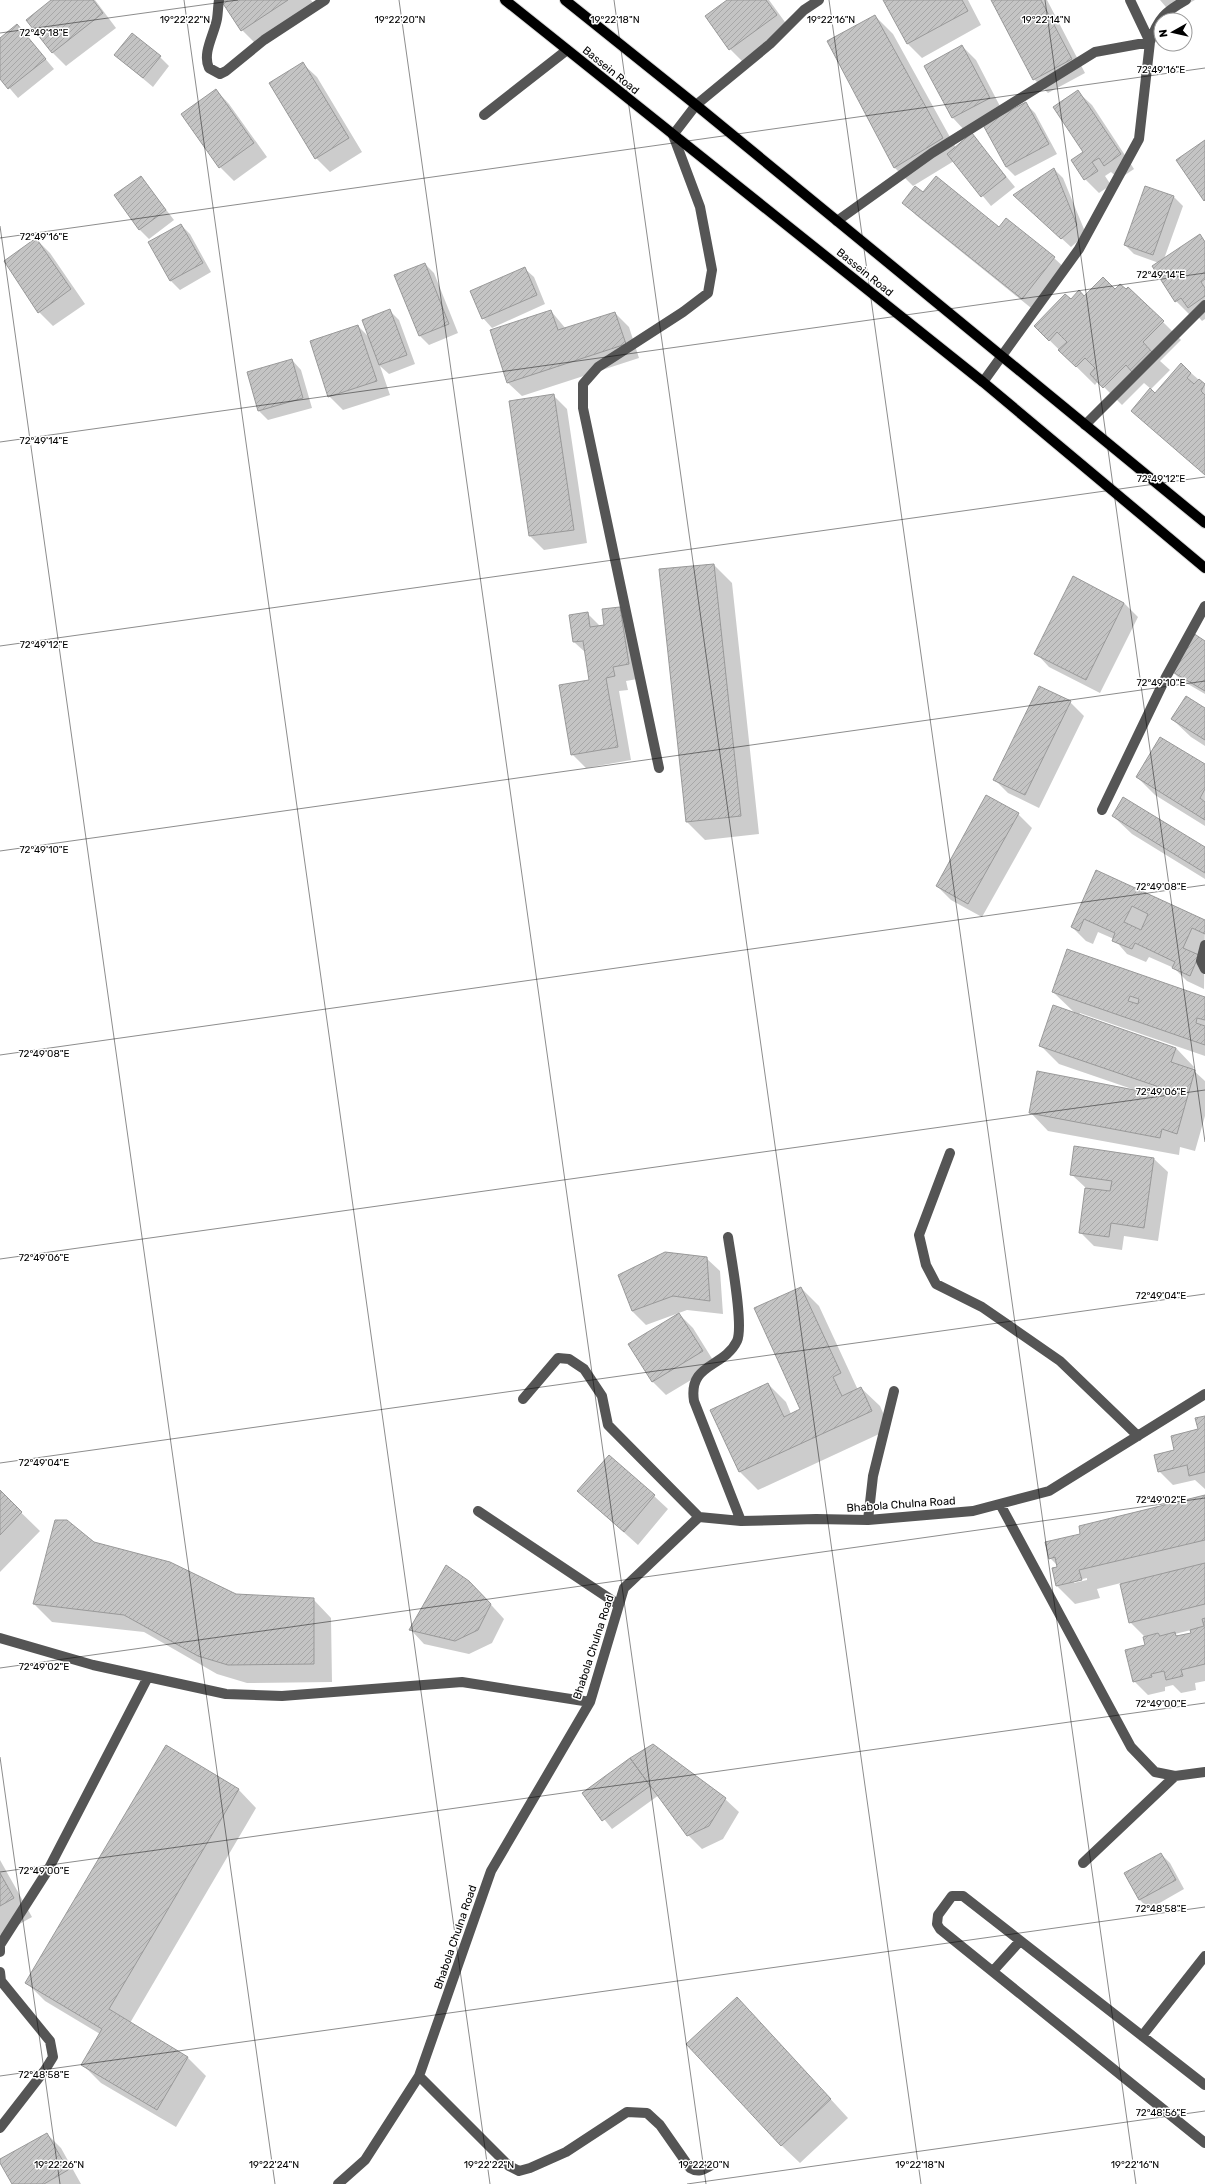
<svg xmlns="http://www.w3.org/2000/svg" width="1205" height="2184" viewBox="0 0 1205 2184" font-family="Rubik,sans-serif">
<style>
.shadow{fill:#0003;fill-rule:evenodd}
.building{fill:url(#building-hatch);stroke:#999;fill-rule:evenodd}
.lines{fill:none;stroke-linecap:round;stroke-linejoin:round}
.major-casing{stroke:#dbdbdb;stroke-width:12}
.minor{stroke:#555;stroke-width:10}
.major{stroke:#000;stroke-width:10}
.ticks{fill:none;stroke:#000;stroke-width:1;stroke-opacity:0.45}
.labels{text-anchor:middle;stroke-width:3;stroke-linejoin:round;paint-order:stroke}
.street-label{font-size:11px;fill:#000;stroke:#fff}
.ticks-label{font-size:10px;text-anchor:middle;fill:#000;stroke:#fff;stroke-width:3;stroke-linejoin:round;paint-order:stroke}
</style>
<defs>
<pattern id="building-hatch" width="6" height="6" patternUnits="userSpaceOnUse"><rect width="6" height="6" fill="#c4c4c4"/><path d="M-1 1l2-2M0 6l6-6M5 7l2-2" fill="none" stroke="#a7a7a7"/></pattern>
</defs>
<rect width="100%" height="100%" fill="#fff"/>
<path class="shadow" d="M 53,0 L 95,0 L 116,28 L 66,66 L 53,53 L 28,20 Z
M 226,0 L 311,0 L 315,5 L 256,44 L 242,30 L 223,2 Z
M 729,0 L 769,0 L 790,29 L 744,63 L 730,49 Z
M 884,0 L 968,0 L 981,25 L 922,58 L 908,44 Z
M 992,0 L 1047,0 L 1085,73 L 1048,93 L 1034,79 Z
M 1160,0 L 1195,0 L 1171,13 Z
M 875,16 L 893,34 L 956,148 L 972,135 L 1015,187 L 991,206 L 954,161 L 913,186 L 895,168 L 828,41 Z
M 17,25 L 54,69 L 18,98 L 0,77 L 0,39 Z
M 962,46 L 976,60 L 1003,112 L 966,132 L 953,118 L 925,66 Z
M 115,55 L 160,57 L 169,66 L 153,87 Z
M 303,64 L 317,77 L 362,152 L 330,172 L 316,158 Z
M 216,90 L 229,104 L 267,157 L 234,181 L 220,167 Z
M 1078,92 L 1092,105 L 1134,169 L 1119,179 L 1111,172 L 1105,176 L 1111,185 L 1099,193 L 1085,179 L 1085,152 Z
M 1026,104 L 1035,113 L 1057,154 L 1015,176 L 1006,167 Z
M 1054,169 L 1063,178 L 1086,234 L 1071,247 L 1024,204 Z
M 141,177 L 174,220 L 149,239 L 140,230 L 115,195 Z
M 1145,187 L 1174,197 L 1183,206 L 1164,259 L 1200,235 L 1205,241 L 1205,319 L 1202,321 L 1194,312 L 1190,315 L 1176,301 L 1153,266 L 1159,263 L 1134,254 L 1125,245 Z
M 924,194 L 999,228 L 1054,258 L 1068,271 L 1036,312 L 917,216 L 903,202 Z
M 181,225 L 190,234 L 211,272 L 180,290 L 171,281 Z
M 36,239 L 50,253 L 85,304 L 53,326 L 39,312 Z
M 425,264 L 434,273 L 458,333 L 429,345 L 419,335 Z
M 524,268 L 534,277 L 545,304 L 492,328 L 483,318 Z
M 1129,288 L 1181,340 L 1160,361 L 1170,370 L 1150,390 L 1155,394 L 1191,373 L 1205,385 L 1205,475 L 1132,410 L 1151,389 L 1144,383 L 1122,405 L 1098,381 L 1095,385 L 1035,326 L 1071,300 L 1115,291 L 1126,291 Z
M 390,311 L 399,320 L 415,364 L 389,374 L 380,366 L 390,395 L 343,410 L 329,396 L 358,326 L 370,338 Z
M 551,311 L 566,329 L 615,313 L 629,327 L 639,358 L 522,396 L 508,383 Z
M 292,360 L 301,370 L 312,408 L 268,420 L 259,411 L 249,372 Z
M 553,395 L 567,409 L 587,543 L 544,550 L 530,536 Z
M 714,565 L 732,583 L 759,834 L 705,840 L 687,822 Z
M 1074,578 L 1124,603 L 1138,617 L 1100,693 L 1049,667 L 1036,653 Z
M 619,608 L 633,622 L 643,678 L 626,681 L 628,690 L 619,691 L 631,760 L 586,768 L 572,754 L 590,680 L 586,653 L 574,642 L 587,613 L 600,626 L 606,625 Z
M 1205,642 L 1205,694 L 1181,680 L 1172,671 Z
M 1070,702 L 1084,716 L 1039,808 L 1008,793 L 994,779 Z
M 1205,709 L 1205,746 L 1191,737 L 1172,719 Z
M 1205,765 L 1205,826 L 1155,795 L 1137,777 Z
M 1018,814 L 1032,828 L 982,917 L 951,900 L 937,886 Z
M 1113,816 L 1205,848 L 1205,879 L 1132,834 Z
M 1097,872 L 1205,921 L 1204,989 L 1187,981 L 1174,968 L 1149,957 L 1146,962 L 1127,954 L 1114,939 L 1098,932 L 1093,944 L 1086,941 L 1072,927 Z
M 1053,992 L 1205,998 L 1205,1056 L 1080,1013 L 1079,1015 L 1176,1048 L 1194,1067 L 1193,1070 L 1205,1081 L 1205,1116 L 1195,1151 L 1180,1147 L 1179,1155 L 1048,1131 L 1030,1112 L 1135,1090 L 1059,1064 L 1041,1046 L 1075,1013 Z
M 1154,1159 L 1168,1172 L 1158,1241 L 1124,1236 L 1122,1250 L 1094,1246 L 1080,1232 L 1086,1188 L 1071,1174 Z
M 706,1258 L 720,1271 L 723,1314 L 687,1310 L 646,1325 L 632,1311 Z
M 801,1288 L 819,1306 L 858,1390 L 861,1388 L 880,1406 L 890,1429 L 758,1490 L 740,1472 L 711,1410 L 768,1384 L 786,1402 L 791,1414 L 802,1409 Z
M 679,1314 L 693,1328 L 716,1365 L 666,1395 L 652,1381 Z
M 1205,1417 L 1205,1489 L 1195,1480 L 1173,1485 L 1159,1471 L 1176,1450 L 1199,1430 Z
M 578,1491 L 654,1496 L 668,1509 L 638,1545 Z
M 0,1492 L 40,1531 L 0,1572 Z
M 1205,1497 L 1205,1681 L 1195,1683 L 1196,1690 L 1181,1693 L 1173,1685 L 1165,1687 L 1165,1691 L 1148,1695 L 1134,1681 L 1146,1646 L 1145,1637 L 1130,1622 L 1121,1583 L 1097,1589 L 1100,1598 L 1075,1604 L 1057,1586 L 1058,1566 L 1050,1558 L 1081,1534 ZM 1087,1578 L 1087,1580 L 1074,1583 L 1074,1581 ZM 1191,1630 L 1192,1633 L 1178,1637 L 1175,1634 Z
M 94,1543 L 236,1595 L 313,1599 L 331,1618 L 332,1682 L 247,1683 L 217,1674 L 144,1632 L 52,1622 L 34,1604 Z
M 483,1596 L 504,1619 L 492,1643 L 469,1654 L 424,1644 L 411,1630 Z
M 631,1759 L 725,1799 L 739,1812 L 723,1839 L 702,1849 L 688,1835 L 659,1795 L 612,1829 L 584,1794 Z
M 238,1789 L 256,1808 L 130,2023 L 188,2058 L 206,2076 L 176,2127 L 101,2083 L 82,2064 L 100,2034 L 45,2001 L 27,1983 Z
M 1161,1854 L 1170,1863 L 1184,1889 L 1149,1909 L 1139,1899 Z
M 0,1860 L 32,1917 L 0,1935 Z
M 755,2017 L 848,2118 L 800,2163 L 781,2145 Z
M 47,2134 L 61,2148 L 81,2184 L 13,2184 L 0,2160 Z"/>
<path class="building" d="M 51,0 L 93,0 L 103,13 L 52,53 L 26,20 Z
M 224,0 L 288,0 L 241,31 L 222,2 Z
M 727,0 L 766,0 L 777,15 L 729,50 L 705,16 Z
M 883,0 L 962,0 L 968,11 L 907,44 Z
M 991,0 L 1041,0 L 1072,59 L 1033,80 Z
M 875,15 L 943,138 L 894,168 L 827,41 Z
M 17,24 L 46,59 L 8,89 L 0,79 L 0,38 Z
M 132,33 L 161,56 L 143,78 L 114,55 Z
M 962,45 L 990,98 L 952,118 L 924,66 Z
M 303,62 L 349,138 L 315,159 L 269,83 Z
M 216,89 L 254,143 L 219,168 L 181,114 Z
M 1078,90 L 1121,154 L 1104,166 L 1099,158 L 1092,162 L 1098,171 L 1084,180 L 1071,160 L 1083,152 L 1053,107 Z
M 1026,102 L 1049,144 L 1006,167 L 983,125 Z
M 972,133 L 1006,177 L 981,197 L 947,154 Z
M 1205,140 L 1205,200 L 1204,201 L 1176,160 Z
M 1054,168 L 1077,225 L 1061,239 L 1013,195 Z
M 141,176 L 166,210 L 139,230 L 114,195 Z
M 936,176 L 999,227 L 1006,218 L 1055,257 L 1022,299 L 902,203 L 915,186 L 923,192 Z
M 1145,186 L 1174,196 L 1153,255 L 1124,245 Z
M 181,224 L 203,263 L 170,281 L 148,242 Z
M 1200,234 L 1205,242 L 1205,279 L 1201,282 L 1205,288 L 1205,296 L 1188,308 L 1181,298 L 1175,302 L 1152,266 Z
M 36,238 L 71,289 L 38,313 L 4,261 Z
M 425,263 L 449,324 L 419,336 L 394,275 Z
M 525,267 L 537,295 L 482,319 L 470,291 Z
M 1103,277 L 1115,289 L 1120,284 L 1126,289 L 1128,287 L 1164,321 L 1143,342 L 1152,352 L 1132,372 L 1126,365 L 1103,388 L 1090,374 L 1095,368 L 1085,358 L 1076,367 L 1058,350 L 1067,342 L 1057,332 L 1049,341 L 1034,326 L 1065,294 L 1071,299 L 1079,290 L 1084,296 Z
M 390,309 L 407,355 L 379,365 L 362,320 Z
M 551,310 L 558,330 L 615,312 L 626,344 L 507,383 L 490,330 Z
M 358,325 L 377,381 L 328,397 L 310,341 Z
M 292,359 L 303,398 L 258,411 L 247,372 Z
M 1181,363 L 1191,373 L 1187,378 L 1194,384 L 1199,379 L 1205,384 L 1201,391 L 1205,395 L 1205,475 L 1131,411 L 1150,388 L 1155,393 Z
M 554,394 L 574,530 L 529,536 L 509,401 Z
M 714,564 L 741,816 L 686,822 L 659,569 Z
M 1073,576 L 1124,603 L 1086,680 L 1034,654 Z
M 620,607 L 629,664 L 613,667 L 615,676 L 606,678 L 618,747 L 571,755 L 559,685 L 589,680 L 583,641 L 573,642 L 569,615 L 588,612 L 590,627 L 604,625 L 602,609 Z
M 1193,633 L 1205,641 L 1205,691 L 1171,671 Z
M 1039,686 L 1071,701 L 1025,795 L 993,780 Z
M 1186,696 L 1205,708 L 1205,740 L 1171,719 Z
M 1160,737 L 1205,764 L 1205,789 L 1200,798 L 1205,802 L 1205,820 L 1136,777 Z
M 986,795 L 1019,813 L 968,904 L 936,886 Z
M 1123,797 L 1205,847 L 1205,873 L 1112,816 Z
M 1096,870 L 1205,920 L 1205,934 L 1192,928 L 1183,948 L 1199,955 L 1190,976 L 1172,968 L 1175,962 L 1135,943 L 1132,949 L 1112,941 L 1115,933 L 1084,919 L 1079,931 L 1071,927 ZM 1132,906 L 1148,914 L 1141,930 L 1124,922 Z
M 1067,949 L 1205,997 L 1205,1020 L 1197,1018 L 1196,1023 L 1205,1026 L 1205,1045 L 1052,992 ZM 1130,996 L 1139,999 L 1138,1004 L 1128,1001 Z
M 1053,1005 L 1176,1048 L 1171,1062 L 1195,1070 L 1177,1134 L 1162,1129 L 1160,1138 L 1029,1113 L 1037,1071 L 1160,1095 L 1162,1088 L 1039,1046 Z
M 1074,1146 L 1154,1158 L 1144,1228 L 1111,1223 L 1109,1237 L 1079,1233 L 1085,1188 L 1110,1191 L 1112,1181 L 1070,1175 Z
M 665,1252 L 707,1257 L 710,1301 L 673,1296 L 632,1311 L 618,1275 Z
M 801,1287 L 841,1373 L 833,1377 L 842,1396 L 861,1387 L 872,1411 L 739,1472 L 710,1410 L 768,1383 L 784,1417 L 800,1409 L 754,1308 Z
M 679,1313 L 703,1351 L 652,1382 L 628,1344 Z
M 1205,1416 L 1205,1472 L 1189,1476 L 1187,1465 L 1158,1472 L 1154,1455 L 1174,1450 L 1171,1436 L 1198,1429 L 1195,1418 Z
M 609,1455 L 655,1495 L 624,1532 L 577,1491 Z
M 0,1490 L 22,1512 L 0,1535 Z
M 1205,1495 L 1205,1540 L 1079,1570 L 1082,1580 L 1056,1586 L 1052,1568 L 1057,1567 L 1055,1557 L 1049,1559 L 1045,1542 L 1080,1534 L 1079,1526 Z
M 55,1520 L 67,1520 L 94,1542 L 170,1562 L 236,1594 L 314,1598 L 314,1664 L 228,1665 L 198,1656 L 124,1615 L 33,1604 Z
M 1205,1563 L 1205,1604 L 1129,1623 L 1120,1584 Z
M 446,1565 L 469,1581 L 491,1604 L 478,1630 L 455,1641 L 409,1630 Z
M 1205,1618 L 1205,1664 L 1181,1670 L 1183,1676 L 1166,1680 L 1164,1671 L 1151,1674 L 1152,1677 L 1133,1682 L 1125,1650 L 1145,1645 L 1143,1637 L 1158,1633 L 1160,1636 L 1175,1632 L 1176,1636 L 1191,1633 L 1190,1630 L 1204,1626 L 1202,1619 Z
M 653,1744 L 726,1798 L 709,1826 L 687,1836 L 630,1758 Z
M 166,1745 L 239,1789 L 109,2009 L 188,2057 L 157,2110 L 81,2065 L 102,2029 L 25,1983 Z
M 630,1758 L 650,1786 L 602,1821 L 582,1793 Z
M 1161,1853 L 1176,1880 L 1139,1900 L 1124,1873 Z
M 0,1873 L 14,1898 L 0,1906 Z
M 737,1997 L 831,2099 L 781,2146 L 686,2044 Z
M 47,2133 L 68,2170 L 44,2184 L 12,2184 L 0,2163 L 0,2159 Z"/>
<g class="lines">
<g class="major-casing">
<path id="major" d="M 505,0 L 983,382 L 1205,568
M 565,0 L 696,105 L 1205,523"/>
</g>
<path class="minor" d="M 219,0 C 218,6 218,13 217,19 C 214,35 202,53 209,68 L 220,74 L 226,71 L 264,40 L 325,0
M 484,115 L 567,50
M 837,221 L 932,153 L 1095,52 L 1150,42 L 1130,0
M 983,382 L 1079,249 L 1139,139 L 1150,42 C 1158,18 1165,12 1186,0
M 1085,425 L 1205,305
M 659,768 L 583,408 L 583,384 L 598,367 L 683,312 L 708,293 L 712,270 L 700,207 L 673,135 L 696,105 L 770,44 L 804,10 L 819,0
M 1102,810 L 1166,677 L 1205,606
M 1205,945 L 1201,961 L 1205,969
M 950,1153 L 919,1235 L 926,1265 L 936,1284 L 982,1307 L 1060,1361 L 1138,1436
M 728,1237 C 731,1257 744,1326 737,1341 C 724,1368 688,1363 694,1401 L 741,1521
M 523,1399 L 558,1358 L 569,1359 L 584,1369 L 602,1396 L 608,1425 L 699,1517
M 1000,1504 L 1131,1747 L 1155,1772 L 1175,1776 L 1205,1772
M 478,1511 L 619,1605
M 868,1520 L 873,1476 L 894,1391
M 0,1638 L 93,1665 L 226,1694 L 282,1696 L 462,1682 L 590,1702
M 1083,1863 L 1175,1776
M 0,1952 L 0,1945 L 48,1870 L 148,1677
M 993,1971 L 1020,1941
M 0,1972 L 1,1981 L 50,2041 L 53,2057 L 45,2070 L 0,2128
M 1142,2036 L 1205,1956
M 419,2076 L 509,2166 L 519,2171 L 530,2168 L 566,2152 L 627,2112 L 647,2113 L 660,2125 L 690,2168 C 698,2173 703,2170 710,2166
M 1205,2085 L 963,1896 L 952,1896 L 938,1915 L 937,1924 L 940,1929 L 1205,2143
M 338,2184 L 365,2160 L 419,2076 L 491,1871 L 590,1702 L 624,1588 L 699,1517 L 741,1521 L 816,1519 L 868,1520 L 973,1511 L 1049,1491 L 1205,1394"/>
<use href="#major" class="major"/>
</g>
<path class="ticks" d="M 184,0 L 490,2184M 399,0 L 706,2184M 614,0 L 921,2184M 829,0 L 1136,2184M 1045,0 L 1205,1142M 0,33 L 238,0M 0,226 L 275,2184M 0,238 L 1205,68M 0,442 L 1205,273M 0,646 L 1205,477M 0,851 L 1205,681M 0,1055 L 1205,885M 0,1259 L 1205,1090M 0,1463 L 1205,1294M 0,1668 L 1205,1498M 0,1757 L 60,2184M 0,1872 L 1205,1703M 0,2076 L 1205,1907M 687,2184 L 1205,2111"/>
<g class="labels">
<g class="street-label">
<text transform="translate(611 70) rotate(39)" y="4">Bassein Road</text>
<text transform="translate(865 272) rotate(39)" y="4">Bassein Road</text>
<text transform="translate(901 1504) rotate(-4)" y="4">Bhabola Chulna Road</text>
<text transform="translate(593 1647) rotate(-72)" y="4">Bhabola Chulna Road</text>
<text transform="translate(455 1937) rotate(-71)" y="4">Bhabola Chulna Road</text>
</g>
</g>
<g class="ticks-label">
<text x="185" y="23">19°22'22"N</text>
<text x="400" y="23">19°22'20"N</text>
<text x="615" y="23">19°22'18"N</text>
<text x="831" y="23">19°22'16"N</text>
<text x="1046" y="23">19°22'14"N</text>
<text x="44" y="36">72°49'18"E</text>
<text x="1161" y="73">72°49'16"E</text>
<text x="44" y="240">72°49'16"E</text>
<text x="1161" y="278">72°49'14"E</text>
<text x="44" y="444">72°49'14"E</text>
<text x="1161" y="482">72°49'12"E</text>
<text x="44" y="648">72°49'12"E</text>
<text x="1161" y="686">72°49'10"E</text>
<text x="44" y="853">72°49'10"E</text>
<text x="1161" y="890">72°49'08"E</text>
<text x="44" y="1057">72°49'08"E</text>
<text x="1161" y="1095">72°49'06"E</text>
<text x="44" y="1261">72°49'06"E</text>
<text x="1161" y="1299">72°49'04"E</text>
<text x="44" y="1466">72°49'04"E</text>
<text x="1161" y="1503">72°49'02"E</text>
<text x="44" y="1670">72°49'02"E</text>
<text x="1161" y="1707">72°49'00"E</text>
<text x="44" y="1874">72°49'00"E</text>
<text x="1161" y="1912">72°48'58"E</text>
<text x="44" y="2078">72°48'58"E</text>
<text x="1161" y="2116">72°48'56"E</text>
<text x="59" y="2168">19°22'26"N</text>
<text x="274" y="2168">19°22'24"N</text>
<text x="489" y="2168">19°22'22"N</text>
<text x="704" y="2168">19°22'20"N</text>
<text x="920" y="2168">19°22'18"N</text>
<text x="1135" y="2168">19°22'16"N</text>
</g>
<g transform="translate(1173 32) rotate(262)"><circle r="19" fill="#ffffff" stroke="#999999"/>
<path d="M0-3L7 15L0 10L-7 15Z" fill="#000000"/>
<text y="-6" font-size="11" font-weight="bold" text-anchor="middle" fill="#000000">N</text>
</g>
</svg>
